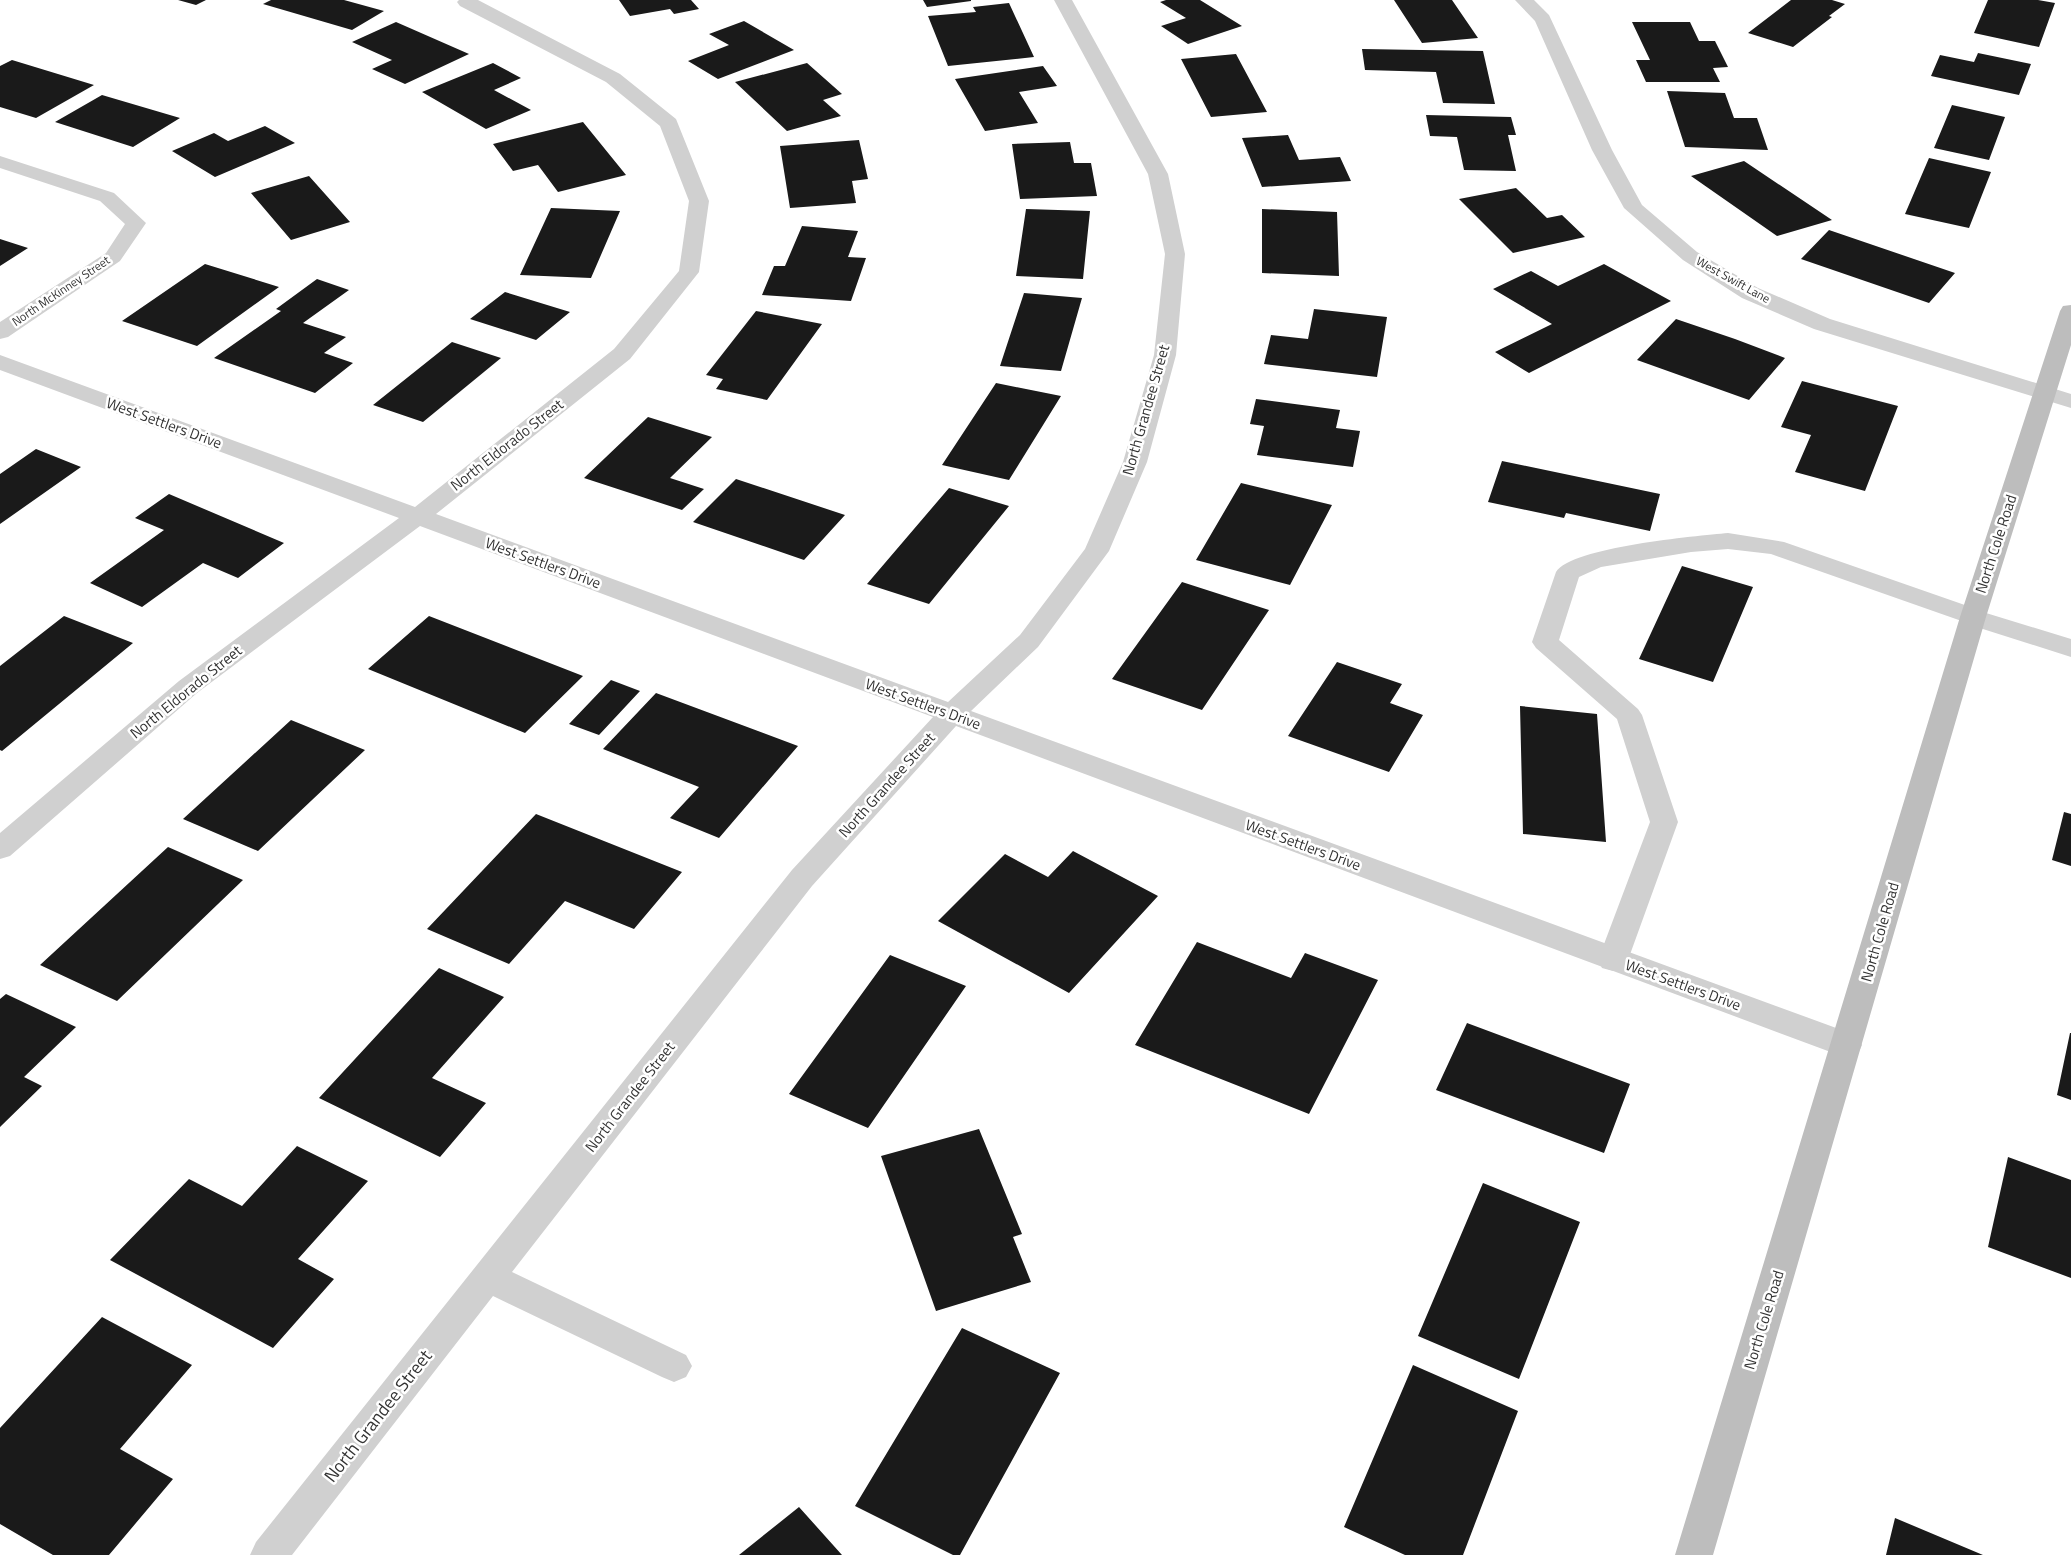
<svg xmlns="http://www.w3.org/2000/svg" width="2071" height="1555" viewBox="0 0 2071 1555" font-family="'Titillium Web',sans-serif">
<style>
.building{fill:#1a1a1a}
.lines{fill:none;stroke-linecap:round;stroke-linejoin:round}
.service{fill:#d0d0d0;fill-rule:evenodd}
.minor{fill:#d0d0d0;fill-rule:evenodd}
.secondary{fill:#bdbdbd;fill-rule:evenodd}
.labels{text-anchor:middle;stroke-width:5;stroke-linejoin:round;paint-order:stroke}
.far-street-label{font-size:12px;fill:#333;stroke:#fff}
.street-label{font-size:15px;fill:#333;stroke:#fff}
.near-street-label{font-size:18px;fill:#333;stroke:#fff}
</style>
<rect width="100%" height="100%" fill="#fff"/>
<path class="building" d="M 178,0 L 206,0 L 196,5 Z
M 271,0 L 344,0 L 384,11 L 352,30 L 263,4 Z
M 619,0 L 691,0 L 699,9 L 674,14 L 670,9 L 630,16 Z
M 923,0 L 971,0 L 971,1 L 927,7 Z
M 1166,0 L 1200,0 L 1242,26 L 1188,44 L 1161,26 L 1186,18 L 1160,2 Z
M 1394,0 L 1452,0 L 1478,38 L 1422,43 Z
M 1791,0 L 1832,0 L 1845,4 L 1829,16 L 1832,17 L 1793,47 L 1748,33 Z
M 1988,0 L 2038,0 L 2055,3 L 2039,47 L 1974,33 Z
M 1009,3 L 1034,57 L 948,66 L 928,16 L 976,12 L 973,7 Z
M 744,21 L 794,50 L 718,79 L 688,61 L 729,45 L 709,34 Z
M 396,22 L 469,54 L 405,84 L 372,69 L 392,60 L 352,42 Z
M 1632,22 L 1690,22 L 1699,41 L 1715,41 L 1728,67 L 1713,68 L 1720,82 L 1646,82 L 1636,60 L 1650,60 Z
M 1362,49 L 1483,51 L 1495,104 L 1443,103 L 1436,72 L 1365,70 Z
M 1978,53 L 2031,64 L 2019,95 L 1931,76 L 1940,55 L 1974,62 Z
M 1236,54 L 1267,112 L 1211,117 L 1181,59 Z
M 12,60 L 94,85 L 36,118 L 0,107 L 0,66 Z
M 493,63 L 521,78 L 494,90 L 531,110 L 486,129 L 422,92 Z
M 807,63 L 842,94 L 823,100 L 841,116 L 787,131 L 735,82 Z
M 1043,66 L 1057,86 L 1019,92 L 1038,123 L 985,131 L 955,79 Z
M 1667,91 L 1725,93 L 1734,118 L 1757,118 L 1768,150 L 1685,147 Z
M 102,95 L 180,118 L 133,147 L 55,122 Z
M 1952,105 L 2005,117 L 1989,160 L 1934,148 Z
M 1426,115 L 1511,117 L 1516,135 L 1508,135 L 1516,171 L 1464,170 L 1457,137 L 1430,136 Z
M 583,122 L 626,175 L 558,192 L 538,165 L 513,171 L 493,144 Z
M 265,126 L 295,143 L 215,177 L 172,151 L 214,133 L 228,141 Z
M 1288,135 L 1299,160 L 1340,157 L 1351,181 L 1262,187 L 1242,138 Z
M 859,140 L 868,179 L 852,181 L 856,203 L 790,208 L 780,146 Z
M 1070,142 L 1074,163 L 1091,163 L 1097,196 L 1020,199 L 1012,144 Z
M 1929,158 L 1991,172 L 1969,228 L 1905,214 Z
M 1744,161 L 1832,220 L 1777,236 L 1691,176 Z
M 309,176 L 350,222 L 291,240 L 251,193 Z
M 1516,188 L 1547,218 L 1562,215 L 1585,237 L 1513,253 L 1459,199 Z
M 551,208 L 620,211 L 591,278 L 520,275 Z
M 1026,209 L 1090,211 L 1083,279 L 1016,276 Z
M 1262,209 L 1337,212 L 1339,276 L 1262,273 Z
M 802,226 L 858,231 L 848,257 L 866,258 L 851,301 L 762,295 L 774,266 L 785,266 Z
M 1829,230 L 1955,273 L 1929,303 L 1801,259 Z
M 0,239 L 28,248 L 0,266 Z
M 205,264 L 279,287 L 197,346 L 122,321 Z
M 1604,264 L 1671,301 L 1529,373 L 1495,352 L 1552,324 L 1493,289 L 1531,271 L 1558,286 Z
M 317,279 L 349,290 L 303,323 L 346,337 L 324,353 L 353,363 L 315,393 L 214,358 L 281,311 L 276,309 Z
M 505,292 L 570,312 L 536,340 L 470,319 Z
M 1024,293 L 1082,298 L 1061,371 L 1000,366 Z
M 1314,309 L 1387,317 L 1377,377 L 1264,364 L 1271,335 L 1308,339 Z
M 756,311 L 822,324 L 767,400 L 716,389 L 723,379 L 706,375 Z
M 1676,319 L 1735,339 L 1785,358 L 1749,400 L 1637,360 Z
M 452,342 L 501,358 L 423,422 L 373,405 Z
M 1802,381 L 1898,406 L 1865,491 L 1795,472 L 1811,435 L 1781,427 Z
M 996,383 L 1061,396 L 1009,480 L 942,465 Z
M 1256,399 L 1340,410 L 1336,428 L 1360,431 L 1353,467 L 1257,455 L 1264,426 L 1250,424 Z
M 648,417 L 712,437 L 670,478 L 704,489 L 682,510 L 584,478 Z
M 36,449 L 81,467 L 0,524 L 0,474 Z
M 1502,461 L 1660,494 L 1650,531 L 1566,513 L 1564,518 L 1488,502 Z
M 736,479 L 845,515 L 804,560 L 693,522 Z
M 1241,483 L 1332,505 L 1290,585 L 1196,560 Z
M 949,488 L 1009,506 L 929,604 L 867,584 Z
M 169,494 L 284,543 L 238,578 L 203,563 L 142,607 L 90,583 L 164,530 L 135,518 Z
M 1682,566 L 1753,587 L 1713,682 L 1639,659 Z
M 1182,582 L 1269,610 L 1202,710 L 1112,679 Z
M 64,616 L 133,643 L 2,751 L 0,750 L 0,666 Z
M 429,616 L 583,676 L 525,733 L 368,669 Z
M 1337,662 L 1402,684 L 1390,703 L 1423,715 L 1389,772 L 1288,736 Z
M 611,680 L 640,691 L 599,735 L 569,724 Z
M 656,693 L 798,746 L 719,838 L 670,818 L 699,787 L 603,749 Z
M 1520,706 L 1597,714 L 1606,842 L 1523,834 Z
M 291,720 L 365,750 L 258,851 L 183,819 Z
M 2064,812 L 2071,814 L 2071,866 L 2052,860 Z
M 536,814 L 682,872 L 634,929 L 565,901 L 509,964 L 427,929 Z
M 168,847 L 243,880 L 117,1001 L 40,965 Z
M 1073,851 L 1158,896 L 1069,993 L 938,921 L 1005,854 L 1048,877 Z
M 1197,942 L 1291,978 L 1305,953 L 1378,980 L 1309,1114 L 1135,1045 Z
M 890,955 L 966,986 L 868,1128 L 789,1094 Z
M 439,968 L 504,997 L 432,1078 L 486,1103 L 440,1157 L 319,1098 Z
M 6,994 L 76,1027 L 24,1077 L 42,1086 L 0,1127 L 0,999 Z
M 1467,1023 L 1630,1084 L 1604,1153 L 1436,1090 Z
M 2070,1033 L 2071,1033 L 2071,1100 L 2057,1095 Z
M 979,1129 L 1022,1234 L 1013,1237 L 1031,1282 L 936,1311 L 881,1156 Z
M 297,1146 L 368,1181 L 298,1259 L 334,1279 L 273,1348 L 110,1260 L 189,1179 L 242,1206 Z
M 2008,1157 L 2071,1180 L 2071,1278 L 1988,1247 Z
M 1483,1183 L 1580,1222 L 1519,1379 L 1418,1336 Z
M 102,1317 L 192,1365 L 120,1449 L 173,1479 L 109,1555 L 53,1555 L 0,1524 L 0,1428 Z
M 962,1328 L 1060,1373 L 960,1555 L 953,1555 L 855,1506 Z
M 1413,1365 L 1518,1411 L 1463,1555 L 1405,1555 L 1344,1527 Z
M 799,1507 L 842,1555 L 739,1555 Z
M 1895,1518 L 1983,1555 L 1886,1555 Z"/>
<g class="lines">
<path class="service" d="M 1728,533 L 1784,542 L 1982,611 L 1986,617 L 1982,623 L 1973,625 L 1771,554 L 1728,549 L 1691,552 L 1601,567 L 1579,577 L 1559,640 L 1638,709 L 1642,715 L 1678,822 L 1628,960 L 1624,968 L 1613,971 L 1602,968 L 1598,960 L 1650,822 L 1617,719 L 1536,648 L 1532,642 L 1556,572 C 1572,547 1696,536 1728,533 Z"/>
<path class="minor" d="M 459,0 L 478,0 L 620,74 L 676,119 L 709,201 L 699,272 L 630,359 L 436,514 L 948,702 L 1020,635 L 1085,549 L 1123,462 L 1154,355 L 1165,254 L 1148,174 L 1054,0 L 1072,0 L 1168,174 L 1185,254 L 1176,355 L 1147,462 L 1109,551 L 1038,647 L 971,711 L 1858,1036 L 1862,1045 L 1858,1054 L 1847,1057 L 1836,1054 L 956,726 L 812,886 L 512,1272 L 686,1355 L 692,1366 L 686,1377 L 674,1382 L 662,1377 L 493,1296 L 292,1555 L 250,1555 L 256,1542 L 792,870 L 933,717 L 420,526 L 197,693 L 10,856 L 0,859 L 0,833 L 179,681 L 399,518 L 0,370 L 0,355 L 415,507 L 614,349 L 679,271 L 689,201 L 660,126 L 606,82 L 460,6 L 457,2 Z
M 1515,0 L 1534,0 L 1549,15 L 1612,150 L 1642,205 L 1697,252 L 1758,288 L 1830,319 L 2071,394 L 2071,408 L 1814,329 L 1742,298 L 1683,260 L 1624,208 L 1592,150 L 1535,21 Z
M 0,156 L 114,193 L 146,223 L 120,261 L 8,337 L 0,339 L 0,322 L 106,253 L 125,224 L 100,201 L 0,168 Z
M 1973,609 L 2071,639 L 2071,657 L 1964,623 L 1960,617 L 1964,611 Z"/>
<path class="secondary" d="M 2071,305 L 2071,345 L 1986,617 L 1713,1555 L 1675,1555 L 1960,617 L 2060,311 L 2063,306 Z"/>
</g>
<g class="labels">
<g class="far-street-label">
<text transform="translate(1733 280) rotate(29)" y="4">West Swift Lane</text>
<text transform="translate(61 291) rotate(-34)" y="4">North McKinney Street</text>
</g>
<g class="street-label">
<text transform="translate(1146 410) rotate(-74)" y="5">North Grandee Street</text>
<text transform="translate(164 423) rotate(20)" y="5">West Settlers Drive</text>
<text transform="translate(507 445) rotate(-38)" y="5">North Eldorado Street</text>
<text transform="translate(1996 544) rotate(-72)" y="5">North Cole Road</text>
<text transform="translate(543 563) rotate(20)" y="5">West Settlers Drive</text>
<text transform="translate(186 692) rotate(-39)" y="5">North Eldorado Street</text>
<text transform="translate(923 704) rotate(20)" y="5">West Settlers Drive</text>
<text transform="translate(887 785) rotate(-48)" y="5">North Grandee Street</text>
<text transform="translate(1303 845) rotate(20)" y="5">West Settlers Drive</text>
<text transform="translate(1880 932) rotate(-74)" y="5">North Cole Road</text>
<text transform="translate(1683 985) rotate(20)" y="5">West Settlers Drive</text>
<text transform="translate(630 1097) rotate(-52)" y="5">North Grandee Street</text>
<text transform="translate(1764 1320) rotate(-73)" y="5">North Cole Road</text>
</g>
<g class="near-street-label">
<text transform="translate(378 1416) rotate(-52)" y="6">North Grandee Street</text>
</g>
</g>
</svg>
